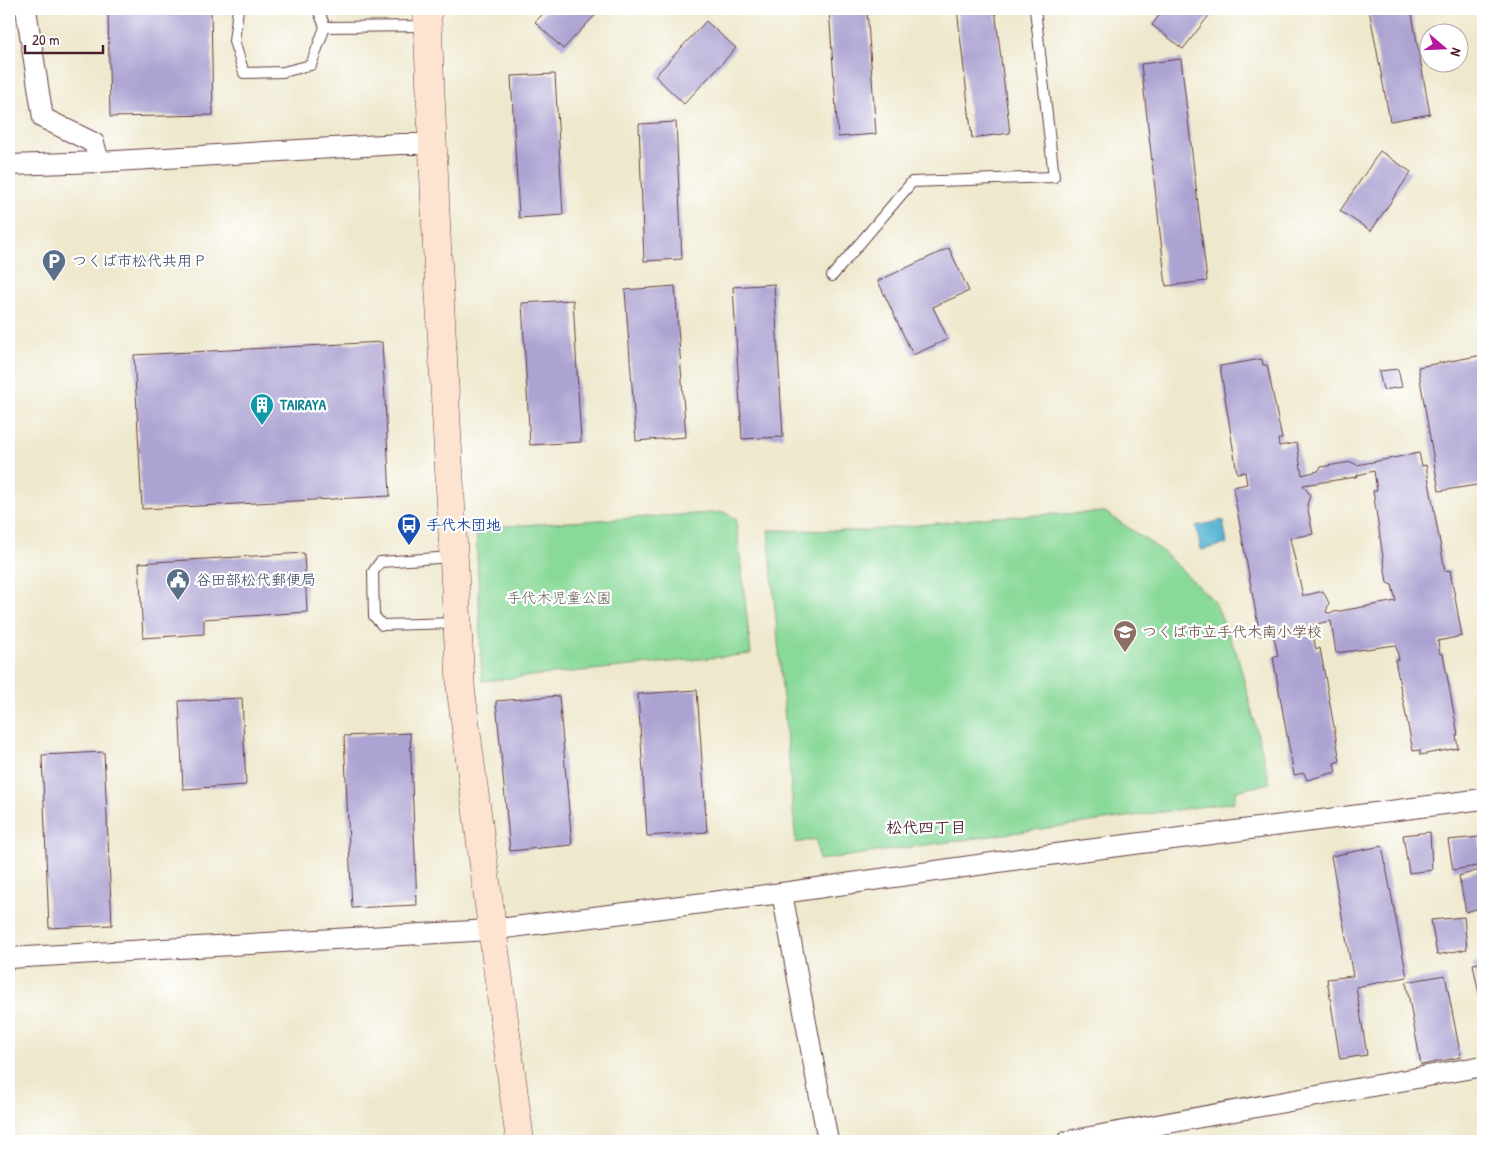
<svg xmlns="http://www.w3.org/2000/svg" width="1492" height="1150" viewBox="0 0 1492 1150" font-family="'Patrick Hand','Klee One',sans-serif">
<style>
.green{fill:#89d999;stroke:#6a7c62}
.water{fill:#53b3d2;stroke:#4e697e}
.building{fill:#aca3d2;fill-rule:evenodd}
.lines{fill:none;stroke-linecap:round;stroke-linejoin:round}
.lane-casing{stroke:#633d43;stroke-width:12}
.street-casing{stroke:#633d43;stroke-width:22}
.secondary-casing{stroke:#633d43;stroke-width:29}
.lane{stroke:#fff;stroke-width:10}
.street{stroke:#fff;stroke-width:20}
.secondary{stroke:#fde4d1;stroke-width:28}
.labels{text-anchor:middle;stroke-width:4.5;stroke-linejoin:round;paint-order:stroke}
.service-label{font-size:15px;font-weight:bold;fill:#4e5e75;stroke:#fff;text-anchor:start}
.culture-label{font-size:15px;font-weight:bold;fill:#0d838f;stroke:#fff;text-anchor:start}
.transit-label{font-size:15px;font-weight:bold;fill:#164399;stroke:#fff;text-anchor:start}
.park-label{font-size:15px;fill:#5d574c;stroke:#fff}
.education-label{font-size:15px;font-weight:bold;fill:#785e54;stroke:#fff;text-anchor:start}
.neighbourhood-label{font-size:16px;font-weight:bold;fill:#4a1f2b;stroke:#fff}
</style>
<rect width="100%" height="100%" fill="#fff"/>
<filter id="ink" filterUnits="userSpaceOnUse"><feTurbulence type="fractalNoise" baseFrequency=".02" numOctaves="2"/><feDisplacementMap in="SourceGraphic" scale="10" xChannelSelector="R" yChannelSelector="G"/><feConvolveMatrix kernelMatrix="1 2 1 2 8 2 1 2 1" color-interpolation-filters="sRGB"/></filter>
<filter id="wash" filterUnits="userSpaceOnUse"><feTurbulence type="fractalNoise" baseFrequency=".0096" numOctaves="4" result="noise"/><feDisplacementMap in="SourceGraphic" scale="20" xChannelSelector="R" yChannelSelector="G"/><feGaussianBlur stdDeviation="1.12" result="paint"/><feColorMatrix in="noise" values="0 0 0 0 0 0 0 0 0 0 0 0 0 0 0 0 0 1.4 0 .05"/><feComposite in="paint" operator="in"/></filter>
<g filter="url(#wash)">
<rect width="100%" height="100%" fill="#eee8cc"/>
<path class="green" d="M 724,512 L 736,519 L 751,654 L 482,681 L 476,528 Z
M 1105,512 L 1161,550 L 1215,602 L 1238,657 L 1270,783 L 1236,791 L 1234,802 L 819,860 L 816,839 L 796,843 L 768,530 L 861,531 L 995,517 Z"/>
<path class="water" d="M 1223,520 L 1227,544 L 1201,550 L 1196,526 Z"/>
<g id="blocks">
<path class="building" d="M 108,9 L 211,9 L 213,115 L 110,117 Z
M 548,9 L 601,9 L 563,49 L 535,22 Z
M 829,9 L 867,9 L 876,134 L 838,137 Z
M 957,9 L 995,9 L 1010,133 L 972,138 Z
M 1164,9 L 1214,9 L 1183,49 L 1152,25 Z
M 1369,9 L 1411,9 L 1430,114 L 1390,121 Z
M 706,21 L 736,48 L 684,104 L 655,76 Z
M 1181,59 L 1207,281 L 1166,286 L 1141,64 Z
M 555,74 L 563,215 L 519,218 L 511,76 Z
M 676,122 L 682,259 L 644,261 L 639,124 Z
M 1380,151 L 1411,172 L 1371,231 L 1340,211 Z
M 949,248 L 969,291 L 933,307 L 948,339 L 913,355 L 878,281 Z
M 774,284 L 783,437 L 742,439 L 733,287 Z
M 675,286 L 686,437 L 636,441 L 625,290 Z
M 573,300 L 581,442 L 530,445 L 522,303 Z
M 382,342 L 390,496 L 142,509 L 134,355 Z
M 1483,355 L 1483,484 L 1439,491 L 1418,367 Z
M 1262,359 L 1263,365 L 1267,365 L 1282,439 L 1278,439 L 1279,446 L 1297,443 L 1302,475 L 1318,471 L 1321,467 L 1351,462 L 1357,465 L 1419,453 L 1422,466 L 1426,465 L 1445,571 L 1450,570 L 1462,636 L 1438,641 L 1440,654 L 1443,654 L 1458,735 L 1456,735 L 1458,748 L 1420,755 L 1420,750 L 1413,751 L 1395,660 L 1399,660 L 1396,645 L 1336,653 L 1331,621 L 1311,625 L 1316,650 L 1320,648 L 1340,761 L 1334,763 L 1336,772 L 1307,780 L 1304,773 L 1294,775 L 1273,657 L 1278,655 L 1273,633 L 1260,636 L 1233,487 L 1247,484 L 1245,472 L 1237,473 L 1220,366 ZM 1374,471 L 1377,491 L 1373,491 L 1387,583 L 1392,585 L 1396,601 L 1329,613 L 1326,612 L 1329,603 L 1323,591 L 1303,596 L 1290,538 L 1313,534 L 1307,505 L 1310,495 L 1303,485 L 1356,477 L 1358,475 Z
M 1398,369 L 1402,387 L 1383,390 L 1379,371 Z
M 304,553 L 307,612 L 204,619 L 204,634 L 143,638 L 139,563 Z
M 697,690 L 707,832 L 647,836 L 638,694 Z
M 559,696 L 572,845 L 510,851 L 496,701 Z
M 242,698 L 246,785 L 183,789 L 179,701 Z
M 410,733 L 417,905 L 352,908 L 344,736 Z
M 104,752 L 112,925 L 49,928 L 42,755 Z
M 1430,832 L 1432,870 L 1409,873 L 1403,835 Z
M 1479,837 L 1483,865 L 1453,870 L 1448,840 Z
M 1382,846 L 1407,977 L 1356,987 L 1367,1055 L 1340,1059 L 1327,979 L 1353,976 L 1331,856 Z
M 1483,869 L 1483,907 L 1466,912 L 1459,876 Z
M 1464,917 L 1467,949 L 1437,955 L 1431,920 Z
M 1483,962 L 1483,1010 L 1482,1010 L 1473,964 Z
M 1445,975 L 1461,1057 L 1421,1065 L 1406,982 Z"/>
</g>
</g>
<g filter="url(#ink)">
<use href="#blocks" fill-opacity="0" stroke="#633d43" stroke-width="1"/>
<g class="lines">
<g class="lane-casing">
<path id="lane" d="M 238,9 L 234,41 L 244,73 L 283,72 L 311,65 L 325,27 L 318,9
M 325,27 L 427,26
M 832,276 L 912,182 L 1054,177 L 1035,9
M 452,557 L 380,562 L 373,572 L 374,616 L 382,625 L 457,623"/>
</g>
<g class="street-casing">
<path id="street" d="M 26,9 L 43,118 L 94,143 L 99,162
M 9,165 L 99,162 L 400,144 L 433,144
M 782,893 L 828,1141
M 9,958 L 490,930 L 782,893 L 1033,857 L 1483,799
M 1068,1141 L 1483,1066"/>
</g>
<g class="secondary-casing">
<path id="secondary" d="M 427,9 L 437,247 L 461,691 L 520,1141"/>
</g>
<use href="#lane" class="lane"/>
<use href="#street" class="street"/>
<use href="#secondary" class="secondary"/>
</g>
</g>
<defs>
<g id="parking-pin" transform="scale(1.25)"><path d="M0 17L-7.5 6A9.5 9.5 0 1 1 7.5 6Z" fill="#5c6f8a" stroke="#fff"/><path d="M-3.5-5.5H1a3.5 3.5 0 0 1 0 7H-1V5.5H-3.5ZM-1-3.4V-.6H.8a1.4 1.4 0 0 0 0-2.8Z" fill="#fff"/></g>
<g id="building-pin" transform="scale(1.25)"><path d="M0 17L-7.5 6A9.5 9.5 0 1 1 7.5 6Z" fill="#0f9aa8" stroke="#fff"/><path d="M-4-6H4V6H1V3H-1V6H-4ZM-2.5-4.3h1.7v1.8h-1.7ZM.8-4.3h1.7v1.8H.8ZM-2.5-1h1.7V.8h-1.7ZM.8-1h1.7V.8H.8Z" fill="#fff"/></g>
<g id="bus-pin" transform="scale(1.25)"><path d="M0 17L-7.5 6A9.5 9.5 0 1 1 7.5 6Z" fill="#1a4fb4" stroke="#fff"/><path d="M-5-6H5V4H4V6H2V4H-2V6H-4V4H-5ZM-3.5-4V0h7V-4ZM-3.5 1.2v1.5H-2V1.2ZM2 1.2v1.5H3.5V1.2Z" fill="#fff"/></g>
<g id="civic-pin" transform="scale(1.25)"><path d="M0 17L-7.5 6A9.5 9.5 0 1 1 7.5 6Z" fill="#5c6f8a" stroke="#fff"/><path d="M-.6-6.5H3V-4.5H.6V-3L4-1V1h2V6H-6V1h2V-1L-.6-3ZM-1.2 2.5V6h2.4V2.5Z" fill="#fff"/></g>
<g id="school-pin" transform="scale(1.25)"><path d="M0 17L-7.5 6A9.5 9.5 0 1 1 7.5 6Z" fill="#8d6e63" stroke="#fff"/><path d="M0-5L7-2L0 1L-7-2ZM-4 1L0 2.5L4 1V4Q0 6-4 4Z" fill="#fff"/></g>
</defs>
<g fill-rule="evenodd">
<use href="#parking-pin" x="54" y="261"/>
<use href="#building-pin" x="262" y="405"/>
<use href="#bus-pin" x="409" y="525"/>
<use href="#civic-pin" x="178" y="580"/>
<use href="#school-pin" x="1125" y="632"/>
</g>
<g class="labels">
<g class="service-label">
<text x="72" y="266">つくば市松代共用Ｐ</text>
<text x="196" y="585">谷田部松代郵便局</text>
</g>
<g class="culture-label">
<text x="280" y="410">TAIRAYA</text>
</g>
<g class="transit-label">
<text x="426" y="530">手代木団地</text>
</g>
<g class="park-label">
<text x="559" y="603">手代木児童公園</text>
</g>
<g class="education-label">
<text x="1142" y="637">つくば市立手代木南小学校</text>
</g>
<g class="neighbourhood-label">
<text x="926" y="833">松代四丁目</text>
</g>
</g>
<rect width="1492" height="1150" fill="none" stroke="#fff" stroke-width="30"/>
<g transform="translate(1444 48) rotate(109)"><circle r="24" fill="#ffffff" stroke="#b7a5aa"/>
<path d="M0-4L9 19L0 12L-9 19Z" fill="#b5179e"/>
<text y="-8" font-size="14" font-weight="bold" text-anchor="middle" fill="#4a1f2b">N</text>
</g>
<path d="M25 45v8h78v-8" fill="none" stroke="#4a1f2b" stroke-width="2.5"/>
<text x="32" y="45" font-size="15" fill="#4a1f2b" stroke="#ffffff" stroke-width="4" paint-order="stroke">20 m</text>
</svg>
